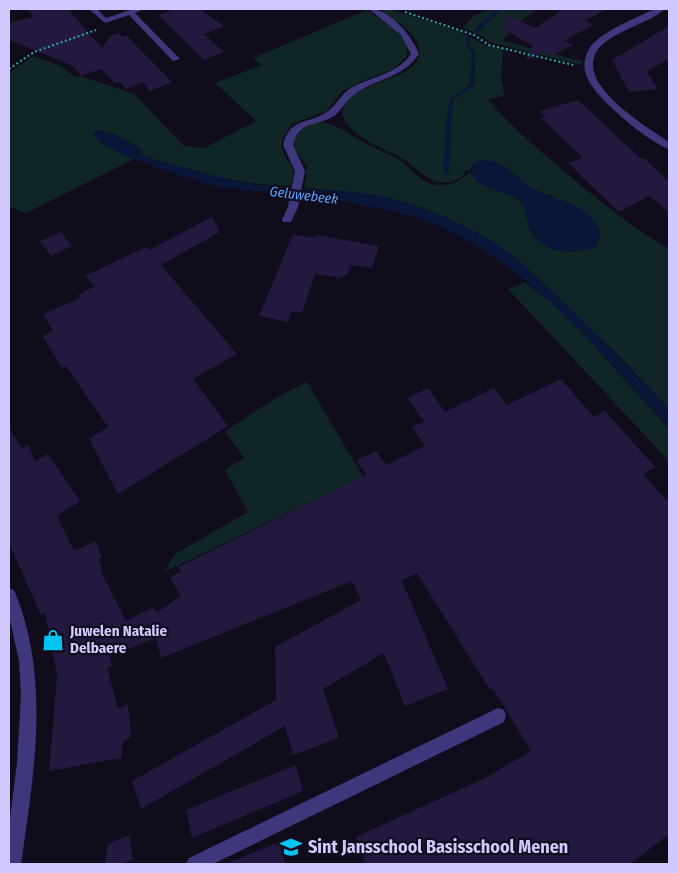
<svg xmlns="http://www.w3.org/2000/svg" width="678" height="873" viewBox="0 0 678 873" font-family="'Fira Sans Condensed',sans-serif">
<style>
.green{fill:#0f2526}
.water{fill:#091638}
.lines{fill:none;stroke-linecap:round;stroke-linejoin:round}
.stream{fill:#091638;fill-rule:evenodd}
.building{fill:#23183d}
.path{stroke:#2ea9ac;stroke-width:2;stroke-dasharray:2 2.5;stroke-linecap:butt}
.service{fill:#3f377b;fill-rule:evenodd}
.minor{fill:#3f377b;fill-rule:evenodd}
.tertiary{fill:#3f377b;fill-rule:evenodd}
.labels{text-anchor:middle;stroke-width:4.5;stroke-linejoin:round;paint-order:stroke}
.far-water-label{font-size:14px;font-style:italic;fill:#57a2fd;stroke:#100c1c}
.poi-label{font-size:15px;font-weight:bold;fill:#d2c8fe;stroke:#100c1c;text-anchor:start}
.near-poi-label{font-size:18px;font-weight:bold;fill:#d2c8fe;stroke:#100c1c;text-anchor:start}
</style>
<rect width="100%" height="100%" fill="#100c1c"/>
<path class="green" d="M 379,9 L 389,9 L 459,31 L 485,45 L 503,49 L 501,75 L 504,96 L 488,99 C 511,127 539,150 566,173 C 599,200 632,228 669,249 L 669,409 L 615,352 L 501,248 L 355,193 L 305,188 L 307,166 L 296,152 L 292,143 C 312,105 337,127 363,142 C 375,149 389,153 401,161 C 411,168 419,181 432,184 C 449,188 458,182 470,172 C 476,187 506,189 517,199 C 538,216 523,235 552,248 L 554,197 C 542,193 531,189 522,181 C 503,165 499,158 473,164 L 470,171 L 466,170 C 464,175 461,178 456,180 C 429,191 417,164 396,155 C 367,142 311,116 365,88 C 381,80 429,71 418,45 C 412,29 392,18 379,9 Z
M 489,9 L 537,9 L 513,27 L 503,41 L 582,61 L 581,65 L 489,42 L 484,37 L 463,28 L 473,16 Z
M 367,10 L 395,29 L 405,40 L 408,45 L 406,57 L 392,70 L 369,78 L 342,91 L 327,111 L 292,124 L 284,136 L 281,145 L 286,158 L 294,169 L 291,186 C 224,186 160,160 97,141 L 134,159 L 26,213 L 9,207 L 9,73 L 33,56 L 61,66 L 75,77 L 83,77 L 134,94 L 184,146 L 204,148 L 256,121 L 215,83 L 262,65 L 253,58 Z
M 525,282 L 567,315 L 669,429 L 669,461 L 508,289 Z
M 307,382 L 363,477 L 164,572 L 175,554 L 248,512 L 225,470 L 244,458 L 225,431 L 279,396 Z"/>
<path class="water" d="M 97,130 L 115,134 L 142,149 L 142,155 L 146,157 C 185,167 226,182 267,186 C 314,190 364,189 409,203 C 441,214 472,228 501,247 C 523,262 543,283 563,302 C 599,337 634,373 669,409 L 669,428 C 599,350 525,259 424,220 C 409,214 392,211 376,208 C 346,202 314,195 283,193 C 254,190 225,191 197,181 C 177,174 99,151 93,133 Z
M 480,160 C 510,160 512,178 536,190 C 563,204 586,201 601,233 L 596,247 C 574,256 538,253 529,227 C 525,215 528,208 518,199 C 504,188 463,189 473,164 Z"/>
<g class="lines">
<path class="stream" d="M 498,9 L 502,9 L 478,32 L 474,32 L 474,30 Z
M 467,37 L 471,38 L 470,45 L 476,53 L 474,85 L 454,100 L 451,117 L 449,172 L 446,174 L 443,172 L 447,117 L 450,99 L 470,84 L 472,53 L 466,45 Z"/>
</g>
<path class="building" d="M 28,9 L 68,9 L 102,48 L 110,36 L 119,33 L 123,37 L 127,36 L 172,82 L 150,91 L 143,82 L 126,89 L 120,82 L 115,83 L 101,69 L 81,76 L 73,66 L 9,40 L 9,23 L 34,17 Z
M 176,9 L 199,9 L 224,26 L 204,34 L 224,52 L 204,60 L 158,15 Z
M 563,9 L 607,9 L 585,21 L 593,25 L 564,41 L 573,45 L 554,55 L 543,52 L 525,61 L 533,46 L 502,28 L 508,16 L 535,28 Z
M 669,26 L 669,58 L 647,72 L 658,89 L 629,92 L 612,60 Z
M 578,100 L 641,159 L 644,158 L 669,182 L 669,212 L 649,196 L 619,212 L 568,163 L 583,158 L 541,118 L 546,117 L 540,111 Z
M 212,217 L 220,232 L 161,265 L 237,354 L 193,379 L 228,426 L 118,494 L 89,439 L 108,427 L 66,366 L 62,369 L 43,336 L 53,331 L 43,314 L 80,298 L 78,295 L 95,286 L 85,276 L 146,247 L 149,250 Z
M 61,232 L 72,246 L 51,256 L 40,241 Z
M 293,234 L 315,238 L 316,235 L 379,246 L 372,268 L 351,265 L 347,274 L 340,278 L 315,274 L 302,313 L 292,311 L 288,322 L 259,316 Z
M 561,379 L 594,417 L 605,411 L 655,467 L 643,474 L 669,503 L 669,834 L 630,864 L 366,864 L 356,837 L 485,778 L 531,751 L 495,692 L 491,688 L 490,690 L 417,573 L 402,581 L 448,689 L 405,706 L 384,653 L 323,689 L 339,738 L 293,755 L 285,726 L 141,809 L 132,781 L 276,700 L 275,647 L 361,600 L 352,581 L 161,658 L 156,638 L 110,656 L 112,666 L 107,668 L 118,709 L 128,704 L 131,737 L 123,741 L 121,758 L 49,771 L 57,676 L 45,613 L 41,615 L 9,543 L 9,427 L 22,449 L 28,445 L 35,461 L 48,454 L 80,501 L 57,516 L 74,551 L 96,541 L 102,558 L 99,559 L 102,569 L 100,570 L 126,621 L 153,607 L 157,612 L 181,596 L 170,578 L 181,571 L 178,567 L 366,475 L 357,460 L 376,451 L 386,465 L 425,446 L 412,427 L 424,422 L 407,398 L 428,388 L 445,412 L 494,388 L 507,405 Z
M 296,765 L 303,791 L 192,838 L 186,810 Z
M 130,835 L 132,860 L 120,864 L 105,864 L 108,844 Z
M 279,842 L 285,864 L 226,864 Z"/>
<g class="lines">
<path class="path" d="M 405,12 L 474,35 L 489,45 L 573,65
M 9,69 L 34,52 L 96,30"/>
<path class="service" d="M 369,9 C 390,8 412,36 419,54 C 401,80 378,77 355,94 C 346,100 342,110 334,116 C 316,127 299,120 293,145 L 305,171 L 298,207 L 291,222 L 283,222 L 282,220 L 288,207 L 295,171 L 283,145 C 290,117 307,125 327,112 C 335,107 340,96 348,90 C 369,76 396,76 411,54 L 401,35 Z
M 498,708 L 504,710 L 506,716 L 504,722 L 213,864 L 186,864 L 189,858 Z"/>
<path class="minor" d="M 89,9 L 97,9 L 106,18 L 133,9 L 144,9 L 135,13 L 180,59 L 173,61 L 129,15 L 105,23 Z
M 655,9 L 665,9 C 650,22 625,28 608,40 C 559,75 643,124 669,142 L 669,149 C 648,142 594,97 587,77 C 583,68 584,59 588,51 C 596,33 638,17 655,9 Z"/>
<path class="tertiary" d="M 9,588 L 14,590 C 51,677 34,774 21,864 L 9,864 L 9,826 L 17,763 L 21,695 L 19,661 L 9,616 Z"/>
</g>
<defs>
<g id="shop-bare" transform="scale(1.725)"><path d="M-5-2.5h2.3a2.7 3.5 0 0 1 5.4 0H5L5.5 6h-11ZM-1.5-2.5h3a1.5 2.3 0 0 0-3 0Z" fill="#03c4ee" stroke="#100c1c" stroke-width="2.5" paint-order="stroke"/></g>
<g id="school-bare" transform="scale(1.725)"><path d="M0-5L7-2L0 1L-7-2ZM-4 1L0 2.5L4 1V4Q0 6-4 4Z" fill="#03c4ee" stroke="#100c1c" stroke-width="2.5" paint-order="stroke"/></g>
</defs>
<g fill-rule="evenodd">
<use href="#shop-bare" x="53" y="640"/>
<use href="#school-bare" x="291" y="847"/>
</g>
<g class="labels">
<g class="far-water-label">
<text transform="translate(304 195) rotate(7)" y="5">Geluwebeek</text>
</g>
<g class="poi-label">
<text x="70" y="636">Juwelen Natalie<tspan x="70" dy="17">Delbaere</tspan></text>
</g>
<g class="near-poi-label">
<text x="308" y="853">Sint Jansschool Basisschool Menen</text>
</g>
</g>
<rect width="678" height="873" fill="none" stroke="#d2c8fe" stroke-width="20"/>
</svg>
